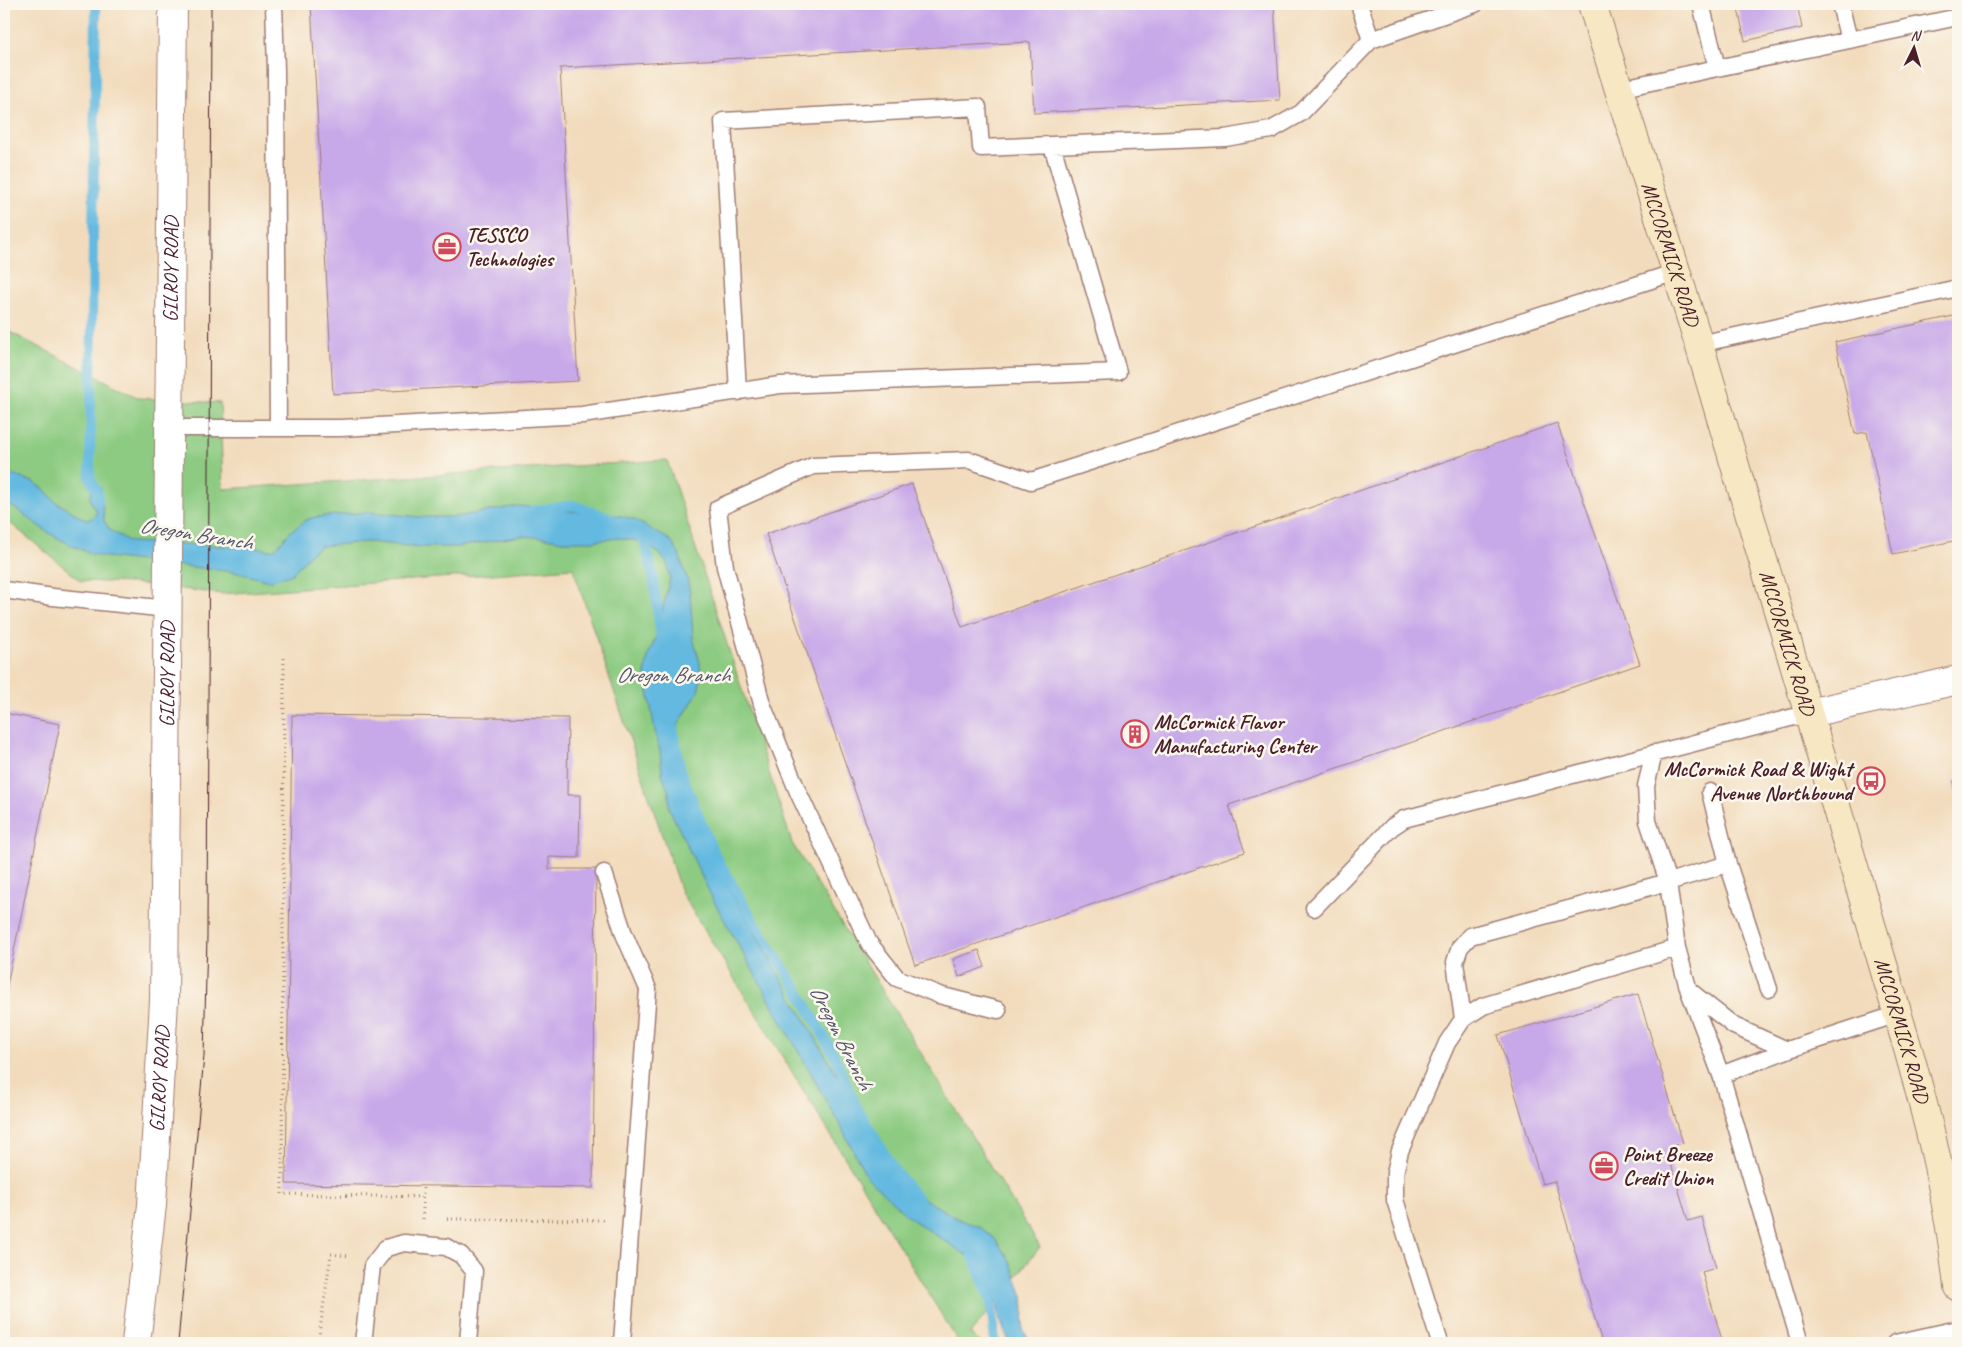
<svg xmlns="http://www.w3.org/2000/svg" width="1962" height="1347" viewBox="0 0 1962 1347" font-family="Caveat,sans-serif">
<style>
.green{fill:#8ccb81;stroke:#6b7556}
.water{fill:#64b9e0;stroke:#576c86}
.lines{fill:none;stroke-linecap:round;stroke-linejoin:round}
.stream{stroke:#64b9e0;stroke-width:10}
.building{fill:#c7a8e9}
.service-casing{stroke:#9e7d74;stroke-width:19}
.minor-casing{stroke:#9e7d74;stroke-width:30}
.tertiary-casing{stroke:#9e7d74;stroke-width:30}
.secondary-casing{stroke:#9e7d74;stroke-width:30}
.path{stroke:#9e7d74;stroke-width:3;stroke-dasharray:1 4;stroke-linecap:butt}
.service{stroke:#fff;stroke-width:16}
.minor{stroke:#fff;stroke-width:28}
.tertiary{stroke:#fff;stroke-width:28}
.secondary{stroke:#f7e8c3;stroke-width:28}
.tram{stroke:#4a1f2b;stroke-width:1}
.labels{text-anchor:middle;stroke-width:5;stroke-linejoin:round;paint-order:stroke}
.poi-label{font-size:21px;font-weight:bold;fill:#4a1f2b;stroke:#fbf7ec;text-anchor:start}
.street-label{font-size:21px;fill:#4a1f2b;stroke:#fbf7ec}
.water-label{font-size:22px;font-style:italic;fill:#53556a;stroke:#fbf7ec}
</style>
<rect width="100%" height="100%" fill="#fbf7ec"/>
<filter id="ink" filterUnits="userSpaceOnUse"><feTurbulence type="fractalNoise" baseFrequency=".02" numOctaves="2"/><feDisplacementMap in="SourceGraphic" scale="10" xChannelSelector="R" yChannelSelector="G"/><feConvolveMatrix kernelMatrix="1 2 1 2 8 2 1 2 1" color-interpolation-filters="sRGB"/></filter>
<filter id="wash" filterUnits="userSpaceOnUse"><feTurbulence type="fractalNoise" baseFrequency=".0096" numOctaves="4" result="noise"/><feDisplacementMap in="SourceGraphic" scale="20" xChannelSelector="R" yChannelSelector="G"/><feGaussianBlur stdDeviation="1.12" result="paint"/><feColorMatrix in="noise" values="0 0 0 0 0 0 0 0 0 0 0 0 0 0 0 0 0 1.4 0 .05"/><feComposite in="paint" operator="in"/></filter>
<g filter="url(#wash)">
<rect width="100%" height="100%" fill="#f2dbbc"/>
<path class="green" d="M 4,329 L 139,398 L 220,403 L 223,489 L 667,460 L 792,843 L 1040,1247 L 970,1334 L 981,1343 L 959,1343 L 681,892 L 573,568 L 222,594 L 134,583 L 81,581 L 10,523 L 4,522 Z"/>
<path class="water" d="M 4,472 L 33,482 L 43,488 L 56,502 L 86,520 L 91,519 L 96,514 L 97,511 C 91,503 88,500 92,491 L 101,488 L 104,521 L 111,531 L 131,542 L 254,547 L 268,550 L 275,549 L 291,531 L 306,520 L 315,517 L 369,512 L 420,517 L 455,517 L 518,506 L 621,516 L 633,519 L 670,540 L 678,552 L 687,578 L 690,593 L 693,638 L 700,663 L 701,678 L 698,692 L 677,727 L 675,747 L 685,791 L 728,886 L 896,1178 L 908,1189 L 958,1219 L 980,1227 L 995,1239 L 1010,1261 L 1023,1296 L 1024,1309 L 1023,1330 L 1031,1343 L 1010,1343 L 1009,1341 L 1000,1320 L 997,1303 L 989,1285 L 978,1267 L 969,1257 L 907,1216 L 867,1177 L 840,1125 L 713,900 L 669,808 L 669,793 L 662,773 L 660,751 L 656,737 L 645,674 L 648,656 L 656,637 L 670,578 L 667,563 L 659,553 L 639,541 L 619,538 L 592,541 L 562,541 L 547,538 L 521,536 L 457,547 L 419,547 L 369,542 L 321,546 L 311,553 L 291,575 L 269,581 L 235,572 L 99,556 C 81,550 63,542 46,531 C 32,522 20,509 4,503 Z"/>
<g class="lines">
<path class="stream" d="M 96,4 L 90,477 L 98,494 L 98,501
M 532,511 L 573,505 L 610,518
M 637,534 L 644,540 L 653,575 L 661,640
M 673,728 L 681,772 L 713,851 L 756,925 L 801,995 L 834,1055 L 855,1104 L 895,1171 L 919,1200
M 972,1255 L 991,1301 L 995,1343"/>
</g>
<g id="blocks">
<path class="building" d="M 311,4 L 1274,4 L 1280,100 L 1034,113 L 1030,42 L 560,68 L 578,381 L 333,394 Z
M 1737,4 L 1797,4 L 1802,28 L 1745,41 Z
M 1958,315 L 1958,540 L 1893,554 L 1867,432 L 1855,434 L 1835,342 Z
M 1557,423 L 1640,664 L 1229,805 L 1245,852 L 915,965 L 766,534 L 912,484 L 962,627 Z
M 4,713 L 60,724 L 5,995 L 4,995 Z
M 292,715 L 568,718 L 567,795 L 580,795 L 579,858 L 549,857 L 549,869 L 596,869 L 593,1188 L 286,1184 Z
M 1958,780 L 1958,798 L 1957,798 L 1954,781 Z
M 979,950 L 985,967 L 959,977 L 953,959 Z
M 1638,994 L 1683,1143 L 1667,1147 L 1667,1150 L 1688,1221 L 1702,1217 L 1716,1268 L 1702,1272 L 1722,1340 L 1711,1343 L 1602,1343 L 1555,1183 L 1555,1181 L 1542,1184 L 1498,1035 Z"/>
</g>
</g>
<g filter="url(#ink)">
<use href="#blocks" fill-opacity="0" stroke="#9e7d74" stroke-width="1"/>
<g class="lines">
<g class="service-casing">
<path id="service" d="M 274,4 L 276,71 L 278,428
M 1359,4 L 1371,40
M 1701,4 L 1717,68
M 1840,4 L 1849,40
M 1618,89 L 1958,17
M 1052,145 L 1225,138 L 1271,130 L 1301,113 L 1371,40 L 1475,4
M 1699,344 L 1958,288
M 169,428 L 341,428 L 582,415 L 780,385 L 1118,372 L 1052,145 L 981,148 L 978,107 L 723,121 L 738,392
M 4,590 L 53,597 L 168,609
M 1654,753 L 1646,786 L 1648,821 L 1668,882 L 1677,948
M 1728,864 L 1769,989
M 604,873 L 624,934 L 648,989 L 622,1343
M 1314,908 L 1392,827 L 1404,819 L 1809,713
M 1691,992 L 1734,1026 L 1787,1050
M 998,1010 L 939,995 L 897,978 L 869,943 L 798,792 L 762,704 L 725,567 L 718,508 L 813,466 L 969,460 L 1031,481 L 1676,272
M 1463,1019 L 1455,962 L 1460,947 L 1470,936 L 1668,882 L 1728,864 L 1710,792
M 1721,1075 L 1800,1343
M 363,1343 L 372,1266 L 386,1248 L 404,1243 L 446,1247 L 461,1255 L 474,1271 L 468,1343
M 1440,1343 L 1395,1200 L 1395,1173 L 1400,1151 L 1447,1043 L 1463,1019 L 1483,1006 L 1677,948 L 1689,991 L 1721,1075 L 1787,1050 L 1898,1014
M 1895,1343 L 1958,1329"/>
</g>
<g class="minor-casing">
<g id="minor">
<path id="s1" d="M 136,1343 L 152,1205 L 164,1001 L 173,4"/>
</g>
</g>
<g class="tertiary-casing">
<path id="tertiary" d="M 1809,713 L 1958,680"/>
</g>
<g class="secondary-casing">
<g id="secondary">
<path id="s2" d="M 1592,4 L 1699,344 L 1908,1049 C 1930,1127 1950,1206 1958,1287"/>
</g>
</g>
<path class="path" d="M 284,658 L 282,1194 L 423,1197
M 423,1219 L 423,1186
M 447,1219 L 606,1220
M 318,1343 L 331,1254 L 350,1256"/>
<use href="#service" class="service"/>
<use href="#minor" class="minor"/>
<use href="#tertiary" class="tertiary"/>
<use href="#secondary" class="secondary"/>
<path class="tram" d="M 178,1343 L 204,1056 L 207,936 L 211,4"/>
</g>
</g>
<defs>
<g id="office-ring" transform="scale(1.4375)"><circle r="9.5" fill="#fbf7ec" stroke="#d1495b" stroke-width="1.5"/><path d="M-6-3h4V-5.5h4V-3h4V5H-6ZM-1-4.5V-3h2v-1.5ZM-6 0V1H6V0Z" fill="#d1495b"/></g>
<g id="building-ring" transform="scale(1.4375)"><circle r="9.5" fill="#fbf7ec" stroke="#d1495b" stroke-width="1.5"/><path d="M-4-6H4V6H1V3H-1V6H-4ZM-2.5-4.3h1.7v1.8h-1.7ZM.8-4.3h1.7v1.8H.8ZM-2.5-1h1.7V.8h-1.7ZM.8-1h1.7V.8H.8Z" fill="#d1495b"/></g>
<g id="bus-ring" transform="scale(1.4375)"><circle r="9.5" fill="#fbf7ec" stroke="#d1495b" stroke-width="1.5"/><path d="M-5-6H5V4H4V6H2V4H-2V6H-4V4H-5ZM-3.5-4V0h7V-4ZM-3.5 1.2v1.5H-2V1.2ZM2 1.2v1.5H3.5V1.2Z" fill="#d1495b"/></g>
</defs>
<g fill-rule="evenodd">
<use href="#office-ring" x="447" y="247"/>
<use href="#building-ring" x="1135" y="734"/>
<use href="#bus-ring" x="1871" y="781"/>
<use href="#office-ring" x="1604" y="1166"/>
</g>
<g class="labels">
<g class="poi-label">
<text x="466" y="242">TESSCO<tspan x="466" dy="24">Technologies</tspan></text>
<text x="1154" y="729">McCormick Flavor<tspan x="1154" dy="24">Manufacturing Center</tspan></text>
<text x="1852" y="776" text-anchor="end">McCormick Road &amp; Wight<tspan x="1852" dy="24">Avenue Northbound</tspan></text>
<text x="1623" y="1161">Point Breeze<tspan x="1623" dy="24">Credit Union</tspan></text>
</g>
<g class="street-label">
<text dy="7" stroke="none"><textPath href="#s2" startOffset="262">MCCORMICK ROAD</textPath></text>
<text dy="7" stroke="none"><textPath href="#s1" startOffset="1075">GILROY ROAD</textPath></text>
<text dy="7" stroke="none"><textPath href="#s2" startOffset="668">MCCORMICK ROAD</textPath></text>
<text dy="7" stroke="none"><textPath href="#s1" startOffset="670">GILROY ROAD</textPath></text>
<text dy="7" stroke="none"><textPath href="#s2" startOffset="1072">MCCORMICK ROAD</textPath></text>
<text dy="7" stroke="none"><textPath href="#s1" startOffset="265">GILROY ROAD</textPath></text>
</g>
<g class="water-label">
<text transform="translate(196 533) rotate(9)" y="8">Oregon Branch</text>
<text x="673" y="682">Oregon Branch</text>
<text transform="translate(842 1037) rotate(63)" y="8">Oregon Branch</text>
</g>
</g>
<rect width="1962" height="1347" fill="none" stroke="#fbf7ec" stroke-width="20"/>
<g transform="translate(1914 48) rotate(5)" stroke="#fbf7ec" stroke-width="4" paint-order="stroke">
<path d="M0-4L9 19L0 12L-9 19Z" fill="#4a1f2b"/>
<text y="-8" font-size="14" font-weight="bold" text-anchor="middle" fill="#4a1f2b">N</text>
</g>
</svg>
